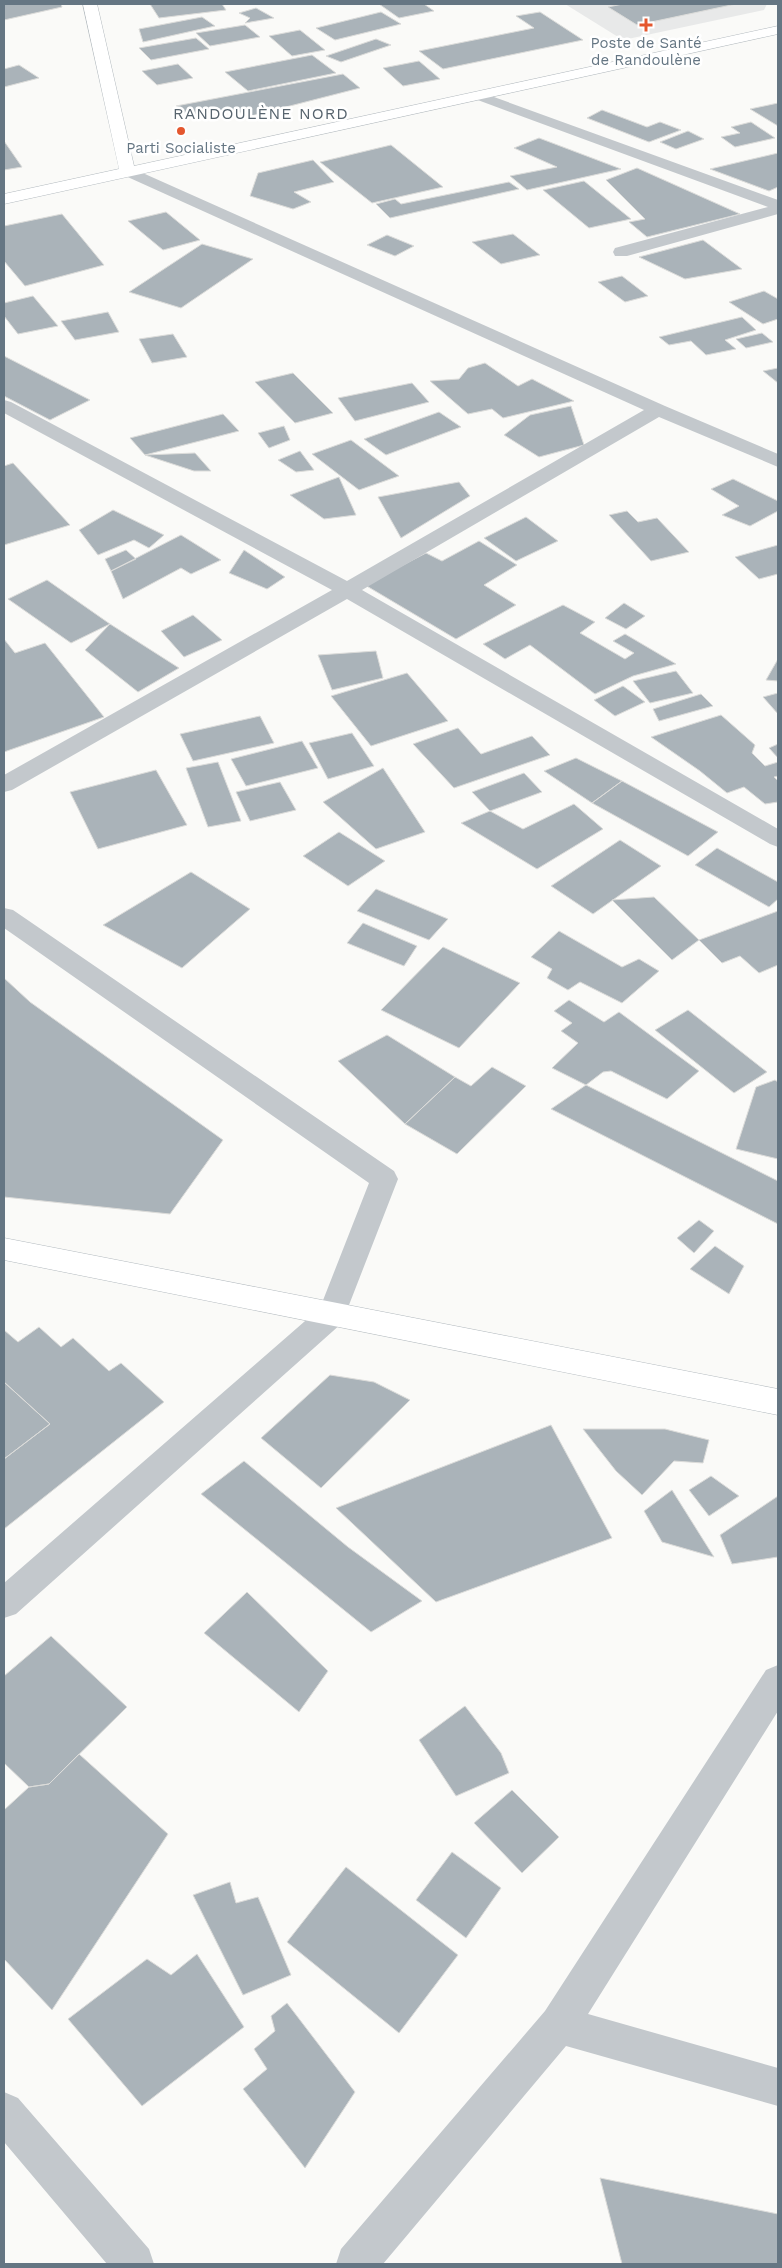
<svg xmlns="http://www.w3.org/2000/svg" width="782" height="2268" viewBox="0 0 782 2268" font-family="'Work Sans',sans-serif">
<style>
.built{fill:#e8e9e9}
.building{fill:#aab3b9;stroke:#dcdcda}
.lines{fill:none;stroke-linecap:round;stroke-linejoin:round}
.secondary-casing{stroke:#b3babf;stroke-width:1}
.street{fill:#c3c8cc;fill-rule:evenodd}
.secondary{fill:#fff;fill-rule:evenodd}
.poi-dot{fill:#e4572e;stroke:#fff;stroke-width:2}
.labels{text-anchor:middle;stroke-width:5;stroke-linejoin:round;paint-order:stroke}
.far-poi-label{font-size:15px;fill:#657683;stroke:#fff}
.far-neighbourhood-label{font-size:16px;letter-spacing:1px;fill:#57646e;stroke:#fff}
</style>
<rect width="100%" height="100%" fill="#fafaf8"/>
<path class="built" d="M 565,4 L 767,4 L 764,10 L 623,40 Z"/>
<path class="building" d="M 4,4 L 61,4 L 62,7 L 4,20 Z
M 150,4 L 222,4 L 226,10 L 159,18 Z
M 379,4 L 424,4 L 434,11 L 399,18 Z
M 623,4 L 736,4 L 637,25 L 608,7 Z
M 256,8 L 274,18 L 245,23 L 250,18 L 239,13 Z
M 381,12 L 401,24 L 335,40 L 316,28 Z
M 540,12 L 583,40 L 443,69 L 419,51 L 534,28 L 516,16 Z
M 202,17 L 215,26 L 143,42 L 139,29 Z
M 245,25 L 260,37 L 210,46 L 196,33 Z
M 300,30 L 325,50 L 292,56 L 269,36 Z
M 196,38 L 209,49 L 151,60 L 139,48 Z
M 376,39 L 391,45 L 341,62 L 326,56 Z
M 312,55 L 336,73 L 248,91 L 225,72 Z
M 419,61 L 440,79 L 403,86 L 383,68 Z
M 178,64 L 193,78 L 157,85 L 142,71 Z
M 19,65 L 39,78 L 4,87 L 4,69 Z
M 343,74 L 360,88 L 247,117 L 236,110 L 189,116 L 176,106 Z
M 778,103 L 778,126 L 750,109 Z
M 602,110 L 647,127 L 660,122 L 681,130 L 649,142 L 587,118 Z
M 751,122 L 775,138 L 735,147 L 721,137 L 740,133 L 731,127 Z
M 688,131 L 704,139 L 676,149 L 660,142 Z
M 539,138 L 621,169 L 527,190 L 510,176 L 557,167 L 514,148 Z
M 4,141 L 22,167 L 4,170 Z
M 391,145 L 443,187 L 372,203 L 320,162 Z
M 778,153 L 778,187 L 769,191 L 710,169 Z
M 313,160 L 334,182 L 294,192 L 311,202 L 293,209 L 250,196 L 258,173 Z
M 637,168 L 740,214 L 647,237 L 629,222 L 645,219 L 606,180 Z
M 584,181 L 631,219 L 589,228 L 543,190 Z
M 509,182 L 519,189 L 390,218 L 376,204 L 395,199 L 401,204 Z
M 166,212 L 200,240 L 163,250 L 128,221 Z
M 62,214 L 104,265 L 25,286 L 4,261 L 4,226 Z
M 513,234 L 540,255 L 501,264 L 472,242 Z
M 387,235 L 414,246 L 395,256 L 367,245 Z
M 703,240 L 742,269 L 685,279 L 639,257 Z
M 202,244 L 253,259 L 181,308 L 129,292 Z
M 622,276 L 648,296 L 625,302 L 598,282 Z
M 764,291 L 778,299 L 778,319 L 763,324 L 729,302 Z
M 33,296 L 58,326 L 18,334 L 4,316 L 4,303 Z
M 108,312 L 119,332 L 75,340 L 61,321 Z
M 742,317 L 756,330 L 725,340 L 736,349 L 706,355 L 691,341 L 669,345 L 659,337 Z
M 762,333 L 773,342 L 746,348 L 736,339 Z
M 173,334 L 187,357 L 152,363 L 139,339 Z
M 4,356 L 90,400 L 50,420 L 4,396 Z
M 485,363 L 518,386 L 532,379 L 574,401 L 503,418 L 492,409 L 468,414 L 430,381 L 459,379 L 468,368 Z
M 778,368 L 778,383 L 763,371 Z
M 293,373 L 333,413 L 295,423 L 255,382 Z
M 412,383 L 429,402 L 355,421 L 338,398 Z
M 571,406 L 584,445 L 539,457 L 504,435 L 530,415 Z
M 439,412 L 461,427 L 386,455 L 364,439 Z
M 223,414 L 239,431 L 145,455 L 130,438 Z
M 284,426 L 290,440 L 269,448 L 258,433 Z
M 351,440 L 399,476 L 359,490 L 312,454 Z
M 300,451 L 314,470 L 296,472 L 278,460 Z
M 195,453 L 211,471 L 194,471 L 145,455 Z
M 13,463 L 70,525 L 4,545 L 4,466 Z
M 339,477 L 356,515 L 324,519 L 290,495 Z
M 733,479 L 778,501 L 778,511 L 750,526 L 722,515 L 739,506 L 711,489 Z
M 459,482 L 470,496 L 401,538 L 378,497 Z
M 113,510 L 164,535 L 149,548 L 134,540 L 98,555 L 79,530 Z
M 627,511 L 638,522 L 657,518 L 689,552 L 651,561 L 609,515 Z
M 526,517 L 558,541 L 516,561 L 484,538 Z
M 181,535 L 221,560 L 191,574 L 181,568 L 123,599 L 111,571 Z
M 479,541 L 517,565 L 484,585 L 516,605 L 456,639 L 365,585 L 426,553 L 442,561 Z
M 778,545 L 778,574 L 759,579 L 735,557 Z
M 126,550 L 136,559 L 111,571 L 105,559 Z
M 244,550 L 285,577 L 267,589 L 229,573 Z
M 47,580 L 110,624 L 71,643 L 8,599 Z
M 624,603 L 645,616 L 626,629 L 605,618 Z
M 563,605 L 595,622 L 580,633 L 625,659 L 634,653 L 613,641 L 625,634 L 676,664 L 633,676 L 595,694 L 530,645 L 505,659 L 483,644 Z
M 193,615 L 222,640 L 184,657 L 161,631 Z
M 110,624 L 179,668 L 138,692 L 85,650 Z
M 4,639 L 15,653 L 45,643 L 104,717 L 4,752 Z
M 376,651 L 383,678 L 332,690 L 318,655 Z
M 778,659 L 778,681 L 766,680 Z
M 676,671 L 693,693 L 650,703 L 633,681 Z
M 407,673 L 448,721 L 371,746 L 331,696 Z
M 623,686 L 645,702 L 615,716 L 594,700 Z
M 778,693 L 778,714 L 763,697 Z
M 701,694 L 713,706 L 659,721 L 653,709 Z
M 721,715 L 755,745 L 752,753 L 765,766 L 778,762 L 778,776 L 774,777 L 778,781 L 778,802 L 765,804 L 744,787 L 727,793 L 700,771 L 651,737 Z
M 260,716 L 274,743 L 193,761 L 180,734 Z
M 458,728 L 481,754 L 532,736 L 550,755 L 454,788 L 413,744 Z
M 352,733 L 374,766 L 328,779 L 309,743 Z
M 302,741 L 318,768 L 246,786 L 231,759 Z
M 778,744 L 778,758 L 769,748 Z
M 576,758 L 622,781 L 592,803 L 544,771 Z
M 218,762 L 241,821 L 208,827 L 186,768 Z
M 383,768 L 425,832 L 376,849 L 323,802 Z
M 156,770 L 187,825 L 98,849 L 70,792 Z
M 524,773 L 542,792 L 490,811 L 472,792 Z
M 622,781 L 718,832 L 688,856 L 592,803 Z
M 280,782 L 296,810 L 250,821 L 236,792 Z
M 574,804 L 603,829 L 537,869 L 461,823 L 490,811 L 523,829 Z
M 339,832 L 385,861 L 348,886 L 303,856 Z
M 620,840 L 661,866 L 593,914 L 551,886 Z
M 717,848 L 778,882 L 778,899 L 769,907 L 695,865 Z
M 191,872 L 250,909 L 182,968 L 103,925 Z
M 376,889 L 448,919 L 429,940 L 357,911 Z
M 654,897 L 699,940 L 672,960 L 612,900 Z
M 778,911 L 778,965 L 759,973 L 740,956 L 722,963 L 699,940 Z
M 363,923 L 417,946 L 404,966 L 347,943 Z
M 559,931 L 622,967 L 639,959 L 659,971 L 622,1003 L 580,982 L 568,990 L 547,978 L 552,969 L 531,957 Z
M 443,947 L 520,983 L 459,1048 L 381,1010 Z
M 4,978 L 30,1002 L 223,1140 L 170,1214 L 4,1197 Z
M 569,1000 L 604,1022 L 619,1012 L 699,1071 L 667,1099 L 611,1071 L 603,1072 L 586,1085 L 552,1068 L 578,1043 L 561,1031 L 572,1023 L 554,1011 Z
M 688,1010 L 767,1072 L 734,1093 L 655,1030 Z
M 387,1035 L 455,1077 L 405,1124 L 338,1061 Z
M 492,1067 L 526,1086 L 457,1154 L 405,1124 L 455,1077 L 471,1086 Z
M 775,1080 L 778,1082 L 778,1159 L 736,1149 L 756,1087 Z
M 586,1085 L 778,1181 L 778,1224 L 551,1109 Z
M 699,1220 L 714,1231 L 694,1253 L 677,1238 Z
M 715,1246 L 744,1266 L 729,1294 L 690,1269 Z
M 39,1327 L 61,1347 L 73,1338 L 109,1371 L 121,1363 L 164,1402 L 4,1529 L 4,1459 L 50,1424 L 4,1382 L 4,1330 L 18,1342 Z
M 330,1375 L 374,1382 L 410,1400 L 321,1488 L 261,1438 Z
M 4,1382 L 50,1424 L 4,1459 Z
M 551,1425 L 612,1538 L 436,1602 L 336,1508 Z
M 583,1429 L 665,1429 L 709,1440 L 703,1463 L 674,1461 L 642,1495 L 616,1471 Z
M 244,1461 L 348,1547 L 422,1601 L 371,1632 L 201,1494 Z
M 711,1476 L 739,1496 L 709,1516 L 689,1490 Z
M 672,1490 L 714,1557 L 662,1542 L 644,1511 Z
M 778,1496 L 778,1557 L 732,1564 L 720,1535 Z
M 247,1592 L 328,1671 L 299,1712 L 204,1633 Z
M 51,1636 L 127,1707 L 49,1784 L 29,1787 L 4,1763 L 4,1676 Z
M 465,1706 L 501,1753 L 509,1773 L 456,1796 L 419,1740 Z
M 79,1754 L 168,1834 L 52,2010 L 4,1959 L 4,1810 L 29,1787 L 49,1784 Z
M 512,1790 L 559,1837 L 522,1873 L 474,1823 Z
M 452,1852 L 501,1888 L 466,1938 L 416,1900 Z
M 346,1867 L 458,1955 L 399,2033 L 287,1942 Z
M 230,1882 L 236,1903 L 258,1897 L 291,1975 L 243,1995 L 193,1895 Z
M 197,1954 L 244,2027 L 142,2106 L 68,2019 L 147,1959 L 171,1975 Z
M 287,2003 L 355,2092 L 305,2168 L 243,2089 L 267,2069 L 254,2049 L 275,2031 L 271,2016 Z
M 600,2178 L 778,2214 L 778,2264 L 622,2264 Z"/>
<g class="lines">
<g class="secondary-casing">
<path id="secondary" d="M 83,4 L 97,4 L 134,166 L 778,26 L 778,34 L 4,204 L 4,194 L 119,169 Z
M 4,1238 L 778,1389 L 778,1415 L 4,1260 Z"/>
</g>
<path class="street" d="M 480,92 L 778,200 L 778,214 L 627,256 L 615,256 L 613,252 L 615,248 L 768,207 L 475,99 L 473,96 L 475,93 Z
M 127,166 L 665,406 L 778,454 L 778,467 L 659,417 L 362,590 L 778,829 L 778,847 L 770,844 L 347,599 L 12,790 L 4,792 L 4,775 L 332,590 L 4,413 L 4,400 L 11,402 L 347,581 L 644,410 L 121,174 L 119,171 L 121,168 Z
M 4,908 L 13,910 L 394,1171 L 398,1179 L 342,1323 L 16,1614 L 4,1618 L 4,1583 L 320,1308 L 369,1183 L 4,928 Z
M 778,1665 L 778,1711 L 588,2014 L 778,2068 L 778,2106 L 566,2046 L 383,2264 L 336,2264 L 341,2249 L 545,2011 L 766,1670 Z
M 4,2092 L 18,2098 L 149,2249 L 154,2264 L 107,2264 L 4,2142 Z"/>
<use href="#secondary" class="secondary"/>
</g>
<g class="poi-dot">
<path d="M643.5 17.5h5v5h5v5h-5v5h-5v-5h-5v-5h5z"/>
<circle cx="181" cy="131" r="5"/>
</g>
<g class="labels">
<g class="far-poi-label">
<text x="646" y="48">Poste de Santé<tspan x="646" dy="17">de Randoulène</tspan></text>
<text x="181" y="153">Parti Socialiste</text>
</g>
<g class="far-neighbourhood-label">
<text x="261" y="119">RANDOULÈNE NORD</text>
</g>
</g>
<rect width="782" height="2268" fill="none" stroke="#657683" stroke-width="10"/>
</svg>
